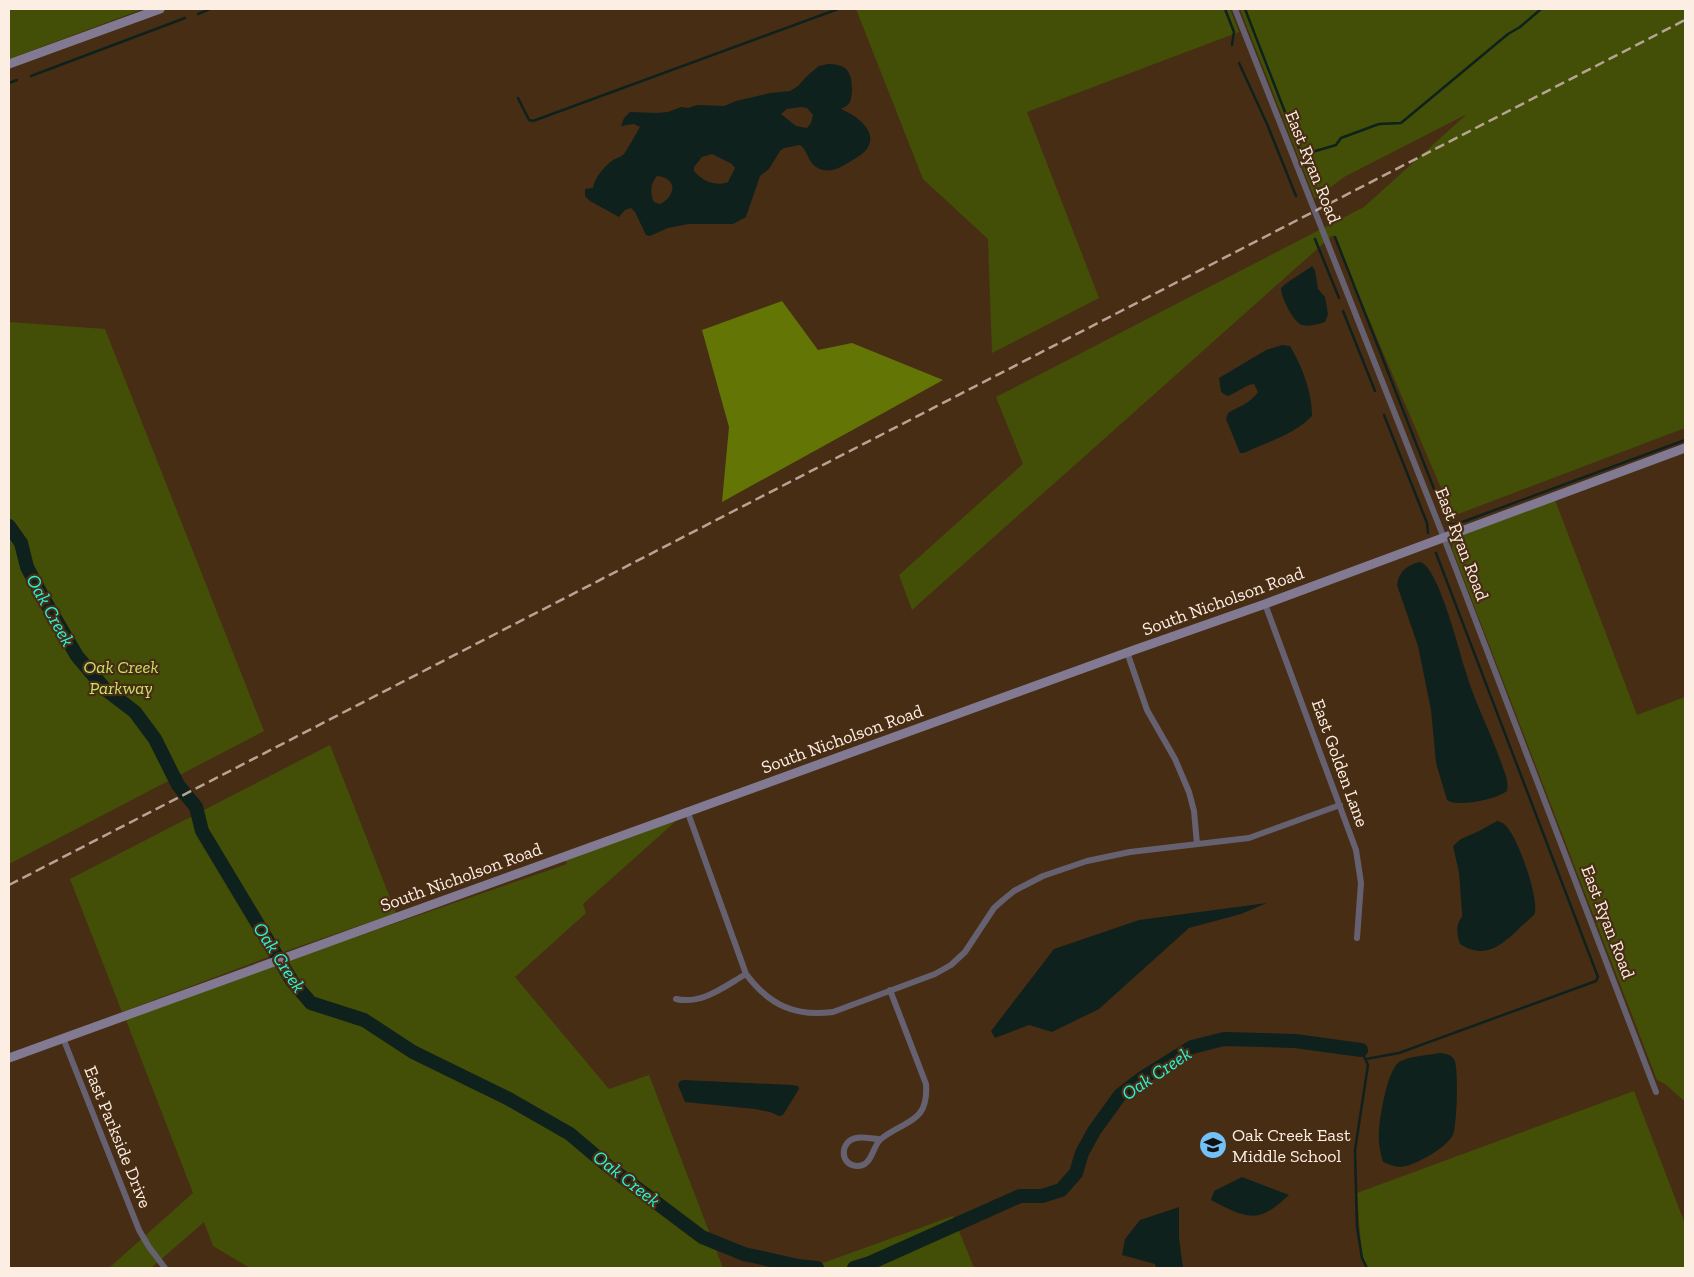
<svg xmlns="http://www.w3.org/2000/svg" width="1694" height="1277" viewBox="0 0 1694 1277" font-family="'Zilla Slab',serif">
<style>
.green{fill:#434f07}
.forest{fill:#637605}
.water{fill:#0f211d;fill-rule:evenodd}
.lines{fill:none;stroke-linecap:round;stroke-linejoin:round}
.stream{stroke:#0f211d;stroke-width:2.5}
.river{stroke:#0f211d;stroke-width:14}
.street{stroke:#666171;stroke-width:6}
.secondary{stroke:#827a92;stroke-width:9}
.rail{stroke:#b7a494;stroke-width:2.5;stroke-dasharray:10 5;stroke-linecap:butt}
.labels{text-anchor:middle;stroke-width:4.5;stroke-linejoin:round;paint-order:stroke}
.street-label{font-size:18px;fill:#fdeee3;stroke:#482d15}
.park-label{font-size:18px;font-style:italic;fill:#c7e366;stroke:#482d15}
.poi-label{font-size:18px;fill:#fdeee3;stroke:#482d15;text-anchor:start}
.water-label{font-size:19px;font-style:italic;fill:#24f7da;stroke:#482d15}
</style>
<rect width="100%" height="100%" fill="#482d15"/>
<path class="green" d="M 9,9 L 143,9 L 9,59 Z
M 856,9 L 1230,9 L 1239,32 L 1027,112 L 1099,298 L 992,353 L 988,239 L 923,179 Z
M 1240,9 L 1685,9 L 1685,428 L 1453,516 L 1333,235 L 912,610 L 899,575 L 1023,464 L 996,397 L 1364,207 L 1467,114 L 1344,177 L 1315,199 Z
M 9,322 L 105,329 L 264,731 L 9,864 Z
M 1555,500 L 1637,715 L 1685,697 L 1685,1099 L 1683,1100 L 1665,1084 L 1657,1080 L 1453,551 C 1451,543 1454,539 1462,535 Z
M 330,745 L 396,913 L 263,959 L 122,1012 L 70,879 Z
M 674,816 L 676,821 L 583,904 L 586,913 L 515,977 L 609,1089 L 649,1075 L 723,1268 L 250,1268 L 213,1246 L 204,1222 L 151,1268 L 109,1268 L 193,1193 L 126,1020 L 341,942 L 567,864 L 564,856 Z
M 1634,1091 L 1685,1224 L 1685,1268 L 1368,1268 L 1362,1260 L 1357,1193 Z
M 953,1216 L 974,1268 L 809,1268 Z"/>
<path class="forest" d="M 782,301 L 818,350 L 852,343 L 943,380 L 722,502 L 729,427 L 702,330 Z"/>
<path class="water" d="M 828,64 C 834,64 843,65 847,70 C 853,77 853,94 850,102 C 848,106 844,107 841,109 C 853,114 876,128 869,145 C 866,153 856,158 848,163 C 841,167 833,172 823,170 C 807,166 809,151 800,145 L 784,148 L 780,151 L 769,169 L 760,176 L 746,217 L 733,224 L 689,224 L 668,228 L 650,236 L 646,235 L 635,212 L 631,208 L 625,210 L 619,217 L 590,201 L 585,196 L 585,189 L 593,188 C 594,178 605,166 613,160 C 616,158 621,157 624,154 C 627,150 637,132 640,127 L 634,124 L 621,126 L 624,118 L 630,112 L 656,113 L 668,112 L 681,107 L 688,108 L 697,105 L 724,106 L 736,101 L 770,93 L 790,91 L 798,86 L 808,75 L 819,66 ZM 801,107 L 807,108 L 813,115 L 811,123 L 807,128 L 796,126 L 781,114 L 787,109 ZM 712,154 L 732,164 L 735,168 L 728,182 C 716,187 702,181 694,171 L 694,167 L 702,157 ZM 657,176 C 678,178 676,196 660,204 L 654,202 C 650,194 650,183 657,176 Z
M 1312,266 L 1315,270 L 1318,289 L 1325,297 L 1328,314 L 1325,322 C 1318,324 1309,327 1302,325 C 1293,322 1281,297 1281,288 C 1290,279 1302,274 1312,266 Z
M 1282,345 L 1290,346 C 1302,366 1312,392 1312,416 C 1295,434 1266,443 1244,453 L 1240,453 L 1226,419 L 1228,413 C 1239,406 1250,404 1258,392 L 1254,384 C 1246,384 1236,394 1227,396 L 1221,392 L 1219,378 L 1266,350 Z
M 1420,562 C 1438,566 1459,650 1465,669 C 1474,702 1491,732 1502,765 C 1505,774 1509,781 1507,791 C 1497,799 1458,808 1447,800 L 1436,763 L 1431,710 L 1418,646 L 1397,585 C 1399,571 1407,565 1420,562 Z
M 1497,821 C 1500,822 1502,822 1504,824 C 1517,833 1541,902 1534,915 C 1511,934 1492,965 1460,944 C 1457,935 1455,925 1462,917 L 1462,912 L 1459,873 L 1453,846 L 1461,839 L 1479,831 Z
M 1267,903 L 1241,914 L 1189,928 L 1099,1009 L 1052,1032 L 1029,1025 L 995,1038 L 991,1031 L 1054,949 L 1139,920 Z
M 1440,1053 C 1446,1054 1450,1054 1454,1059 C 1459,1066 1457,1126 1453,1135 C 1447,1147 1415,1166 1401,1167 C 1395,1167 1388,1164 1383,1162 C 1380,1152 1378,1141 1379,1131 C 1380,1115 1387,1073 1398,1063 C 1406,1056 1430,1055 1440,1053 Z
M 684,1080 L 792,1085 L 798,1086 L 799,1089 L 783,1115 L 779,1116 L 770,1112 L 755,1109 L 685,1102 L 678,1085 L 680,1081 Z
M 1242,1177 L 1289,1195 C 1281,1202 1270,1213 1259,1215 C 1244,1219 1223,1206 1211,1200 L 1214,1191 Z
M 1179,1207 L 1179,1238 L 1183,1268 L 1156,1268 L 1155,1264 L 1122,1255 L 1125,1239 L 1140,1220 Z"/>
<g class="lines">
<path class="stream" d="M 1225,9 L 1234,32 L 1232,45
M 1245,9 L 1309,174
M 198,14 L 210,9
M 1239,63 L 1267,124 L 1296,196
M 31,76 L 185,18
M 9,83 L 17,80
M 518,98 L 529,120 L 533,121 L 838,9
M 1302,155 L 1336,145 L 1341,138 L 1379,124 L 1401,123 L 1508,34 L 1520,27 L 1541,9
M 1317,192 L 1319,198
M 1335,237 L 1447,522 L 1452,525 L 1465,521 L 1685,440
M 1315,239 L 1339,298
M 1343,311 L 1375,391
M 1384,415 L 1427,523 L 1428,533
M 1361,1050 L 1368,1065 L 1355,1150 L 1357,1227 L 1362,1258 L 1367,1268
M 1366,1059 L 1399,1053 L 1596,981 L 1598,977 L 1436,553"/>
<path class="river" d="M 9,526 L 21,543 L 27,567 L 45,601 L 77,656 L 105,689 L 135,712 L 155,739 L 178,785 L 196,807 L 202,831 L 292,981 L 311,1003 L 364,1020 L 413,1052 L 509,1099 L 570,1134 L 609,1167 L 702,1237 L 744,1254 L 798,1266 L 817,1268
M 854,1268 L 870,1263 L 1020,1196 L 1042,1196 L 1061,1190 L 1076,1173 L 1082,1153 L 1094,1131 L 1120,1095 L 1141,1079 L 1192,1047 L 1224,1039 L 1295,1041 L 1361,1050"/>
<path class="street" d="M 1235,9 L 1444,538 L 1656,1092
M 1265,604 L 1356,850 L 1361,883 L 1357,938
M 1127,652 L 1147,710 L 1175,759 L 1189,792 L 1194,811 L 1197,844
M 688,813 L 746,974 C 769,1005 795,1017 833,1012 L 935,974 L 951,965 L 965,952 L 994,908 L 1003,900 L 1014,891 L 1043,876 L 1087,861 L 1130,852 L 1249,838 L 1340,805
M 676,999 C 702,1005 725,986 746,974
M 63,1038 L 139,1230 L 149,1247 L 165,1268
M 879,1139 C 872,1139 863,1136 856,1138 C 840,1141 839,1165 857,1166 C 873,1166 872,1146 881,1139 C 904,1120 929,1124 926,1084 L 890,990"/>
<path class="secondary" d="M 9,64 L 160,9
M 9,1058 L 1134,650 L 1265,604 L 1685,448"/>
<path class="rail" d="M 9,885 L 1685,20"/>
</g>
<defs>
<g id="school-disc" transform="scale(1.4375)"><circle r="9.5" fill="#73c1f6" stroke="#482d15"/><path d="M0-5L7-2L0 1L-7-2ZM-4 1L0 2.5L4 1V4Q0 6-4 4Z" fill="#111"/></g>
</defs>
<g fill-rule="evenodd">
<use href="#school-disc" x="1213" y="1145"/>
</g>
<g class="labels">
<g class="street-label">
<text transform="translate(1313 167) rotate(68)" y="6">East Ryan Road</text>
<text transform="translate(1462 544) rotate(69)" y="6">East Ryan Road</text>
<text transform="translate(1223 601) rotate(-20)" y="6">South Nicholson Road</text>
<text transform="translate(842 739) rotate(-20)" y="6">South Nicholson Road</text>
<text transform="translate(1340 763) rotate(70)" y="6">East Golden Lane</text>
<text transform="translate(461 877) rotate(-20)" y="6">South Nicholson Road</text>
<text transform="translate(1608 922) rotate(69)" y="6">East Ryan Road</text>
<text transform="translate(118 1137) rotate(68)" y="6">East Parkside Drive</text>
</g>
<g class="park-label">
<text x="121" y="673">Oak Creek<tspan x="121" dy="21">Parkway</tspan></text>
</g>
<g class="poi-label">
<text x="1232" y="1141">Oak Creek East<tspan x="1232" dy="21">Middle School</tspan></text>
</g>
<g class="water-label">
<text transform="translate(51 610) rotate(61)" y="7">Oak Creek</text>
<text transform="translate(280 957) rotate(57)" y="7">Oak Creek</text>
<text transform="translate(1156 1073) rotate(-34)" y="7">Oak Creek</text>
<text transform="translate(627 1178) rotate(38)" y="7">Oak Creek</text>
</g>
</g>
<rect width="1694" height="1277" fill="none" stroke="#fdeee3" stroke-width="20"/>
</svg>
